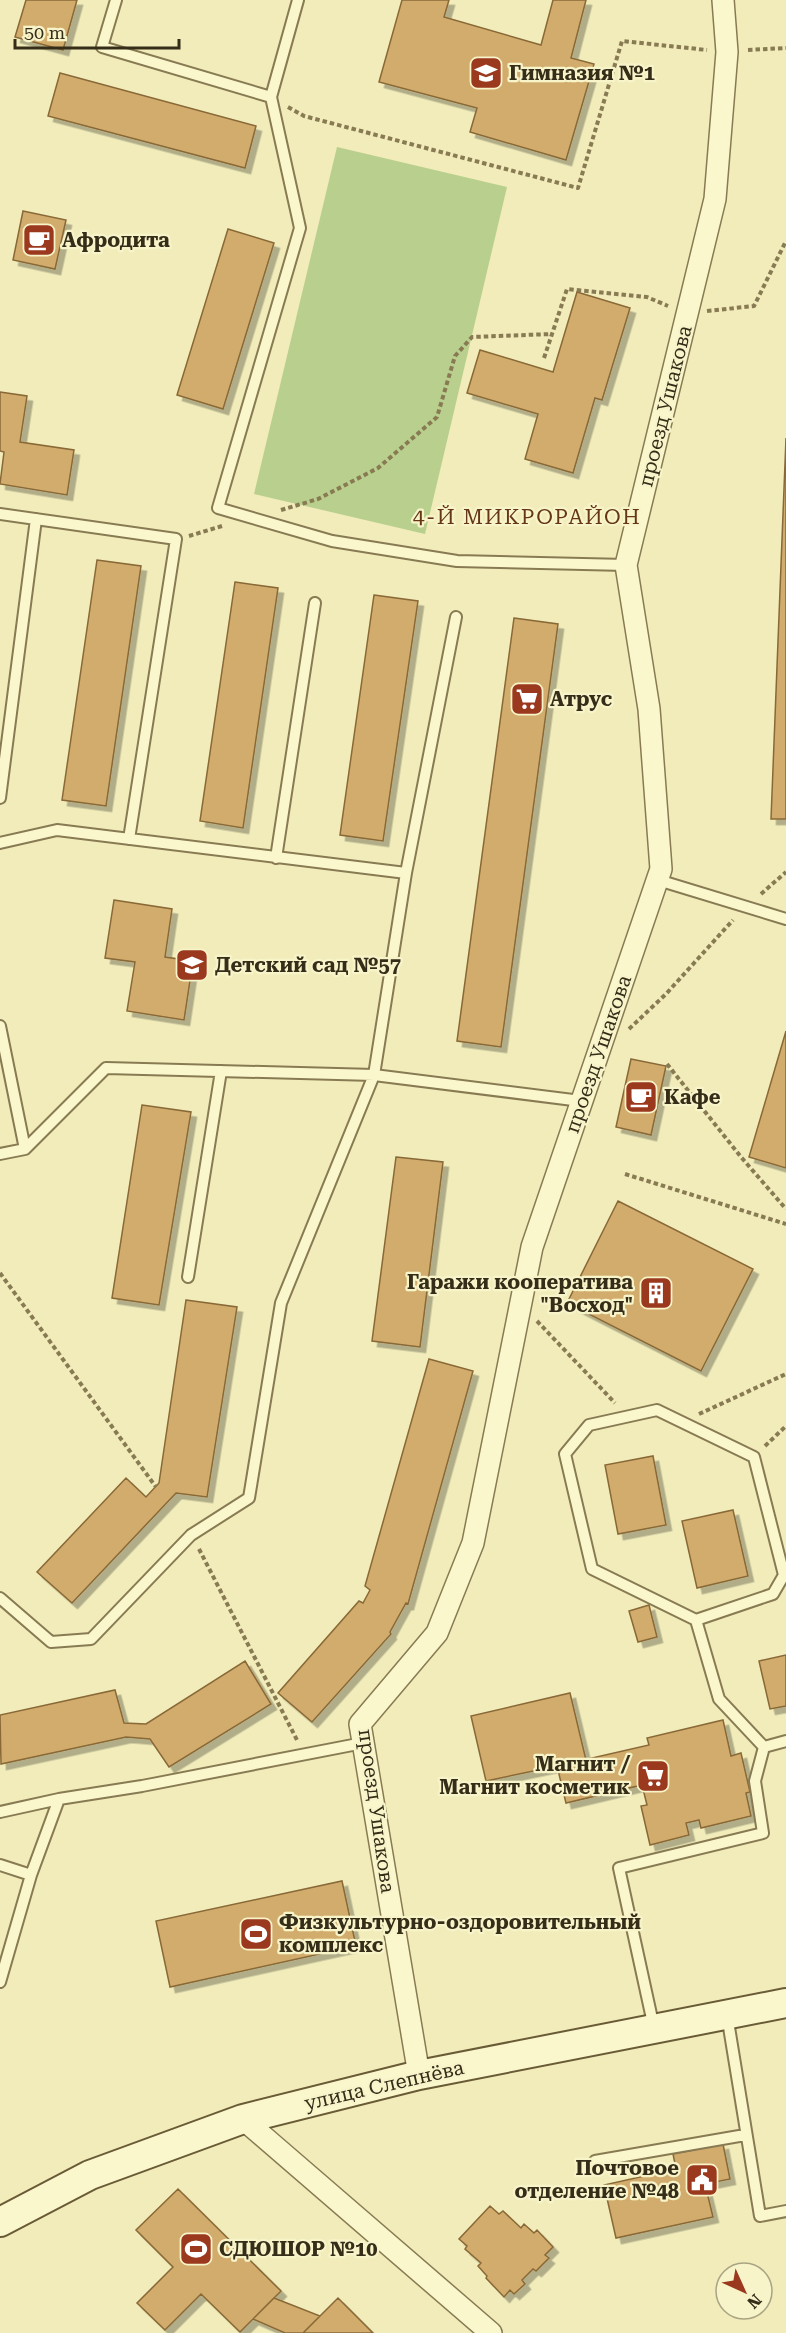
<svg xmlns="http://www.w3.org/2000/svg" width="786" height="2333" viewBox="0 0 786 2333" font-family="'Roboto Serif',serif">
<style>
.green{fill:#b9cf8d}
.building{fill:#d2ac6c;stroke:#896937;stroke-width:1.5;filter:url(#shadow)}
.lines{fill:none;stroke-linecap:round;stroke-linejoin:round}
.lane-casing{stroke:#887b53;stroke-width:14}
.street-casing{stroke:#887b53;stroke-width:24}
.secondary-casing{stroke:#6a5b37;stroke-width:32}
.path{stroke:#887b53;stroke-width:4;stroke-dasharray:4.5 3;stroke-linecap:butt}
.lane{stroke:#fbf7cd;stroke-width:10}
.street{stroke:#fbf7cd;stroke-width:21}
.secondary{stroke:#fbf7cd;stroke-width:28}
.labels{text-anchor:middle;stroke-width:4.5;stroke-linejoin:round;paint-order:stroke}
.poi-label{font-size:20px;font-weight:bold;fill:#362d19;stroke:#f8f4ca;text-anchor:start}
.street-label{font-size:20px;fill:#362d19;stroke:#f8f4ca}
.neighbourhood-label{font-size:21px;letter-spacing:1.5px;fill:#653716;stroke:#f8f4ca}
</style>
<defs>
<filter id="shadow"><feDropShadow dx="5.5" dy="5.5" stdDeviation="0" flood-color="#0004"/></filter>
</defs>
<rect width="100%" height="100%" fill="#f1ecba"/>
<path class="green" d="M 337,147 L 507,187 L 425,534 L 254,494 Z"/>
<path class="building" d="M 26,0 L 77,0 L 63,50 L 15,37 Z
M 402,0 L 449,0 L 444,17 L 541,45 L 553,0 L 586,0 L 571,58 L 594,64 L 566,160 L 470,132 L 477,108 L 379,82 Z
M 60,73 L 256,126 L 245,168 L 48,116 Z
M 23,211 L 66,220 L 55,269 L 13,260 Z
M 228,229 L 274,243 L 223,409 L 177,395 Z
M 577,292 L 630,308 L 602,400 L 595,398 L 573,473 L 525,459 L 538,414 L 467,393 L 480,350 L 553,372 Z
M 0,392 L 27,396 L 20,442 L 74,450 L 67,495 L 0,484 L 4,452 L 0,451 Z
M 786,438 L 786,819 L 771,819 Z
M 97,560 L 141,566 L 106,806 L 62,800 Z
M 235,582 L 278,588 L 243,828 L 200,821 Z
M 374,595 L 418,601 L 383,841 L 340,835 Z
M 514,618 L 558,624 L 501,1047 L 457,1041 Z
M 114,900 L 172,909 L 165,957 L 193,961 L 184,1020 L 127,1011 L 135,962 L 105,958 Z
M 786,1031 L 786,1168 L 749,1157 Z
M 631,1059 L 666,1066 L 651,1135 L 616,1127 Z
M 142,1105 L 191,1112 L 159,1305 L 112,1298 Z
M 396,1157 L 443,1162 L 420,1347 L 372,1341 Z
M 618,1201 L 753,1269 L 701,1371 L 567,1303 Z
M 186,1300 L 237,1307 L 207,1497 L 176,1493 L 72,1603 L 37,1572 L 126,1478 L 146,1497 L 159,1483 Z
M 429,1359 L 473,1371 L 408,1604 L 406,1603 L 390,1632 L 391,1634 L 312,1722 L 278,1693 L 359,1601 L 363,1603 L 370,1590 L 365,1586 Z
M 653,1456 L 666,1525 L 618,1534 L 605,1465 Z
M 733,1510 L 748,1576 L 697,1588 L 682,1521 Z
M 649,1605 L 657,1637 L 638,1642 L 629,1611 Z
M 786,1655 L 786,1706 L 770,1709 L 759,1661 Z
M 245,1661 L 271,1704 L 169,1767 L 150,1739 L 126,1737 L 1,1764 L 0,1715 L 115,1690 L 124,1723 L 146,1724 Z
M 570,1693 L 586,1760 L 486,1781 L 471,1716 Z
M 723,1720 L 731,1756 L 741,1753 L 750,1792 L 746,1793 L 751,1816 L 701,1828 L 699,1820 L 686,1823 L 689,1835 L 650,1845 L 641,1806 L 647,1805 L 642,1785 L 566,1803 L 557,1766 L 649,1745 L 647,1738 Z
M 342,1881 L 356,1946 L 170,1987 L 156,1921 Z
M 723,2144 L 730,2179 L 705,2184 L 713,2217 L 616,2238 L 604,2185 L 676,2169 L 673,2154 Z
M 178,2189 L 281,2291 L 240,2332 L 201,2294 L 165,2330 L 137,2303 L 173,2267 L 136,2230 Z
M 490,2206 L 499,2214 L 503,2211 L 521,2228 L 524,2224 L 534,2233 L 537,2230 L 553,2247 L 545,2255 L 549,2258 L 536,2271 L 533,2269 L 522,2280 L 525,2284 L 514,2294 L 510,2290 L 504,2297 L 486,2278 L 487,2276 L 478,2266 L 481,2263 L 465,2249 L 467,2246 L 459,2239 Z
M 274,2298 L 320,2316 L 303,2333 L 285,2333 L 253,2319 Z
M 338,2298 L 373,2333 L 303,2333 Z"/>
<g class="lines">
<g class="lane-casing">
<path id="lane" d="M 116,0 L 102,47 L 271,97 L 298,0
M 271,97 L 300,228 L 218,508 L 332,541 L 457,561 L 626,565
M 0,514 L 176,539 L 129,839
M 0,798 L 36,519
M 0,843 L 57,830 L 406,873
M 276,858 L 315,603
M 658,880 L 786,919
M 0,1026 L 25,1149
M 0,1154 L 25,1149 L 106,1068 L 374,1075 L 581,1101
M 188,1277 L 221,1071
M 657,1410 L 754,1457 L 784,1575 L 773,1594 L 696,1620 L 592,1569 L 565,1454 L 589,1425 Z
M 0,1598 L 51,1642 L 91,1639 L 191,1535 L 249,1498 L 281,1303 L 374,1075 L 406,873 L 456,617
M 696,1620 L 719,1699 L 764,1747 L 786,1741
M 0,1812 L 59,1799 L 142,1786 L 363,1743
M 0,1865 L 31,1875
M 0,1982 L 31,1875 L 59,1799
M 727,2015 L 760,2216 L 786,2211
M 654,2028 L 619,1868 L 763,1833 L 755,1781 L 764,1747
M 595,2161 L 745,2135"/>
</g>
<g class="street-casing">
<path id="street" d="M 419,2075 L 360,1724 L 437,1633 L 473,1543 L 532,1247 L 661,869 L 649,709 L 626,565 L 715,199 L 727,52 L 723,0
M 243,2119 L 491,2333"/>
</g>
<g class="secondary-casing">
<path id="secondary" d="M 0,2222 L 90,2175 L 243,2119 L 419,2075 L 786,2003"/>
</g>
<path class="path" d="M 748,50 L 786,48
M 288,107 L 304,116 L 578,188 L 622,41 L 707,50
M 707,311 L 754,306 L 786,241
M 544,358 L 567,289 L 647,297 L 668,306
M 281,510 L 318,499 L 378,468 L 437,417 L 455,356 L 472,337 L 552,334
M 189,536 L 222,526
M 761,894 L 786,872
M 629,1029 L 666,994 L 733,920
M 667,1064 L 741,1157 L 786,1209
M 625,1174 L 786,1224
M 0,1273 L 156,1487
M 537,1321 L 615,1403
M 699,1414 L 786,1374
M 765,1446 L 786,1426
M 199,1549 L 297,1740"/>
<use href="#lane" class="lane"/>
<use href="#street" class="street"/>
<use href="#secondary" class="secondary"/>
</g>
<defs>
<g id="school-square" transform="scale(1.725)"><rect x="-9" y="-9" width="18" height="18" rx="4" fill="#9b391f" stroke="#f8f4ca"/><path d="M0-5L7-2L0 1L-7-2ZM-4 1L0 2.5L4 1V4Q0 6-4 4Z" fill="#fff"/></g>
<g id="cafe-square" transform="scale(1.725)"><rect x="-9" y="-9" width="18" height="18" rx="4" fill="#9b391f" stroke="#f8f4ca"/><path d="M-5.5-4.5H6V0H3Q3 3.5 0 3.5H-2.5Q-5.5 3.5-5.5 0ZM3-3.2v2h1.7v-2ZM-6 4.5H4V6H-6Z" fill="#fff"/></g>
<g id="supermarket-square" transform="scale(1.725)"><rect x="-9" y="-9" width="18" height="18" rx="4" fill="#9b391f" stroke="#f8f4ca"/><path d="M-6-5.5h2.5l.6 2H6L4.5 2H-2.5L-4.4-4H-6ZM-1.5 3.2a1.3 1.3 0 1 0 .1 0ZM3 3.2a1.3 1.3 0 1 0 .1 0Z" fill="#fff"/></g>
<g id="building-square" transform="scale(1.725)"><rect x="-9" y="-9" width="18" height="18" rx="4" fill="#9b391f" stroke="#f8f4ca"/><path d="M-4-6H4V6H1V3H-1V6H-4ZM-2.5-4.3h1.7v1.8h-1.7ZM.8-4.3h1.7v1.8H.8ZM-2.5-1h1.7V.8h-1.7ZM.8-1h1.7V.8H.8Z" fill="#fff"/></g>
<g id="stadium-square" transform="scale(1.725)"><rect x="-9" y="-9" width="18" height="18" rx="4" fill="#9b391f" stroke="#f8f4ca"/><path d="M0-5a6.5 5 0 1 0 0 10a6.5 5 0 1 0 0-10ZM-3.5-1.8h7v3.6h-7Z" fill="#fff"/></g>
<g id="civic-square" transform="scale(1.725)"><rect x="-9" y="-9" width="18" height="18" rx="4" fill="#9b391f" stroke="#f8f4ca"/><path d="M-.6-6.5H3V-4.5H.6V-3L4-1V1h2V6H-6V1h2V-1L-.6-3ZM-1.2 2.5V6h2.4V2.5Z" fill="#fff"/></g>
</defs>
<g fill-rule="evenodd">
<use href="#school-square" x="486" y="73"/>
<use href="#cafe-square" x="39" y="240"/>
<use href="#supermarket-square" x="527" y="699"/>
<use href="#school-square" x="192" y="965"/>
<use href="#cafe-square" x="641" y="1097"/>
<use href="#building-square" x="656" y="1293"/>
<use href="#supermarket-square" x="653" y="1776"/>
<use href="#stadium-square" x="256" y="1934"/>
<use href="#civic-square" x="702" y="2180"/>
<use href="#stadium-square" x="196" y="2249"/>
</g>
<g class="labels">
<g class="poi-label">
<text x="509" y="80">Гимназия №1</text>
<text x="62" y="247">Афродита</text>
<text x="550" y="706">Атрус</text>
<text x="215" y="972">Детский сад №57</text>
<text x="664" y="1104">Кафе</text>
<text x="633" y="1289" text-anchor="end">Гаражи кооператива<tspan x="633" dy="23">"Восход"</tspan></text>
<text x="630" y="1771" text-anchor="end">Магнит /<tspan x="630" dy="23">Магнит косметик</tspan></text>
<text x="279" y="1929">Физкультурно-оздоровительный<tspan x="279" dy="23">комплекс</tspan></text>
<text x="679" y="2175" text-anchor="end">Почтовое<tspan x="679" dy="23">отделение №48</tspan></text>
<text x="219" y="2256">СДЮШОР №10</text>
</g>
<g class="street-label">
<text transform="translate(665 406) rotate(-76)" y="7">проезд Ушакова</text>
<text transform="translate(598 1054) rotate(-71)" y="7">проезд Ушакова</text>
<text transform="translate(377 1811) rotate(82)" y="7">проезд Ушакова</text>
<text transform="translate(384 2085) rotate(-13)" y="7">улица Слепнёва</text>
</g>
<g class="neighbourhood-label">
<text x="527" y="524">4-Й МИКРОРАЙОН</text>
</g>
</g>
<g transform="translate(744 2291) rotate(135)"><circle r="28" fill="#f8f4ca" stroke="#aaa483" stroke-width="1.5"/>
<path d="M0-4.5L10 22L0 15L-10 22Z" fill="#9b391f"/>
<text y="-9" font-size="16" font-weight="bold" text-anchor="middle" fill="#362d19">N</text>
</g>
<path d="M15 39v9h164v-9" fill="none" stroke="#362d19" stroke-width="3"/>
<text x="24" y="39" font-size="18" fill="#362d19" stroke="#f8f4ca" stroke-width="4.5" paint-order="stroke">50 m</text>
</svg>
